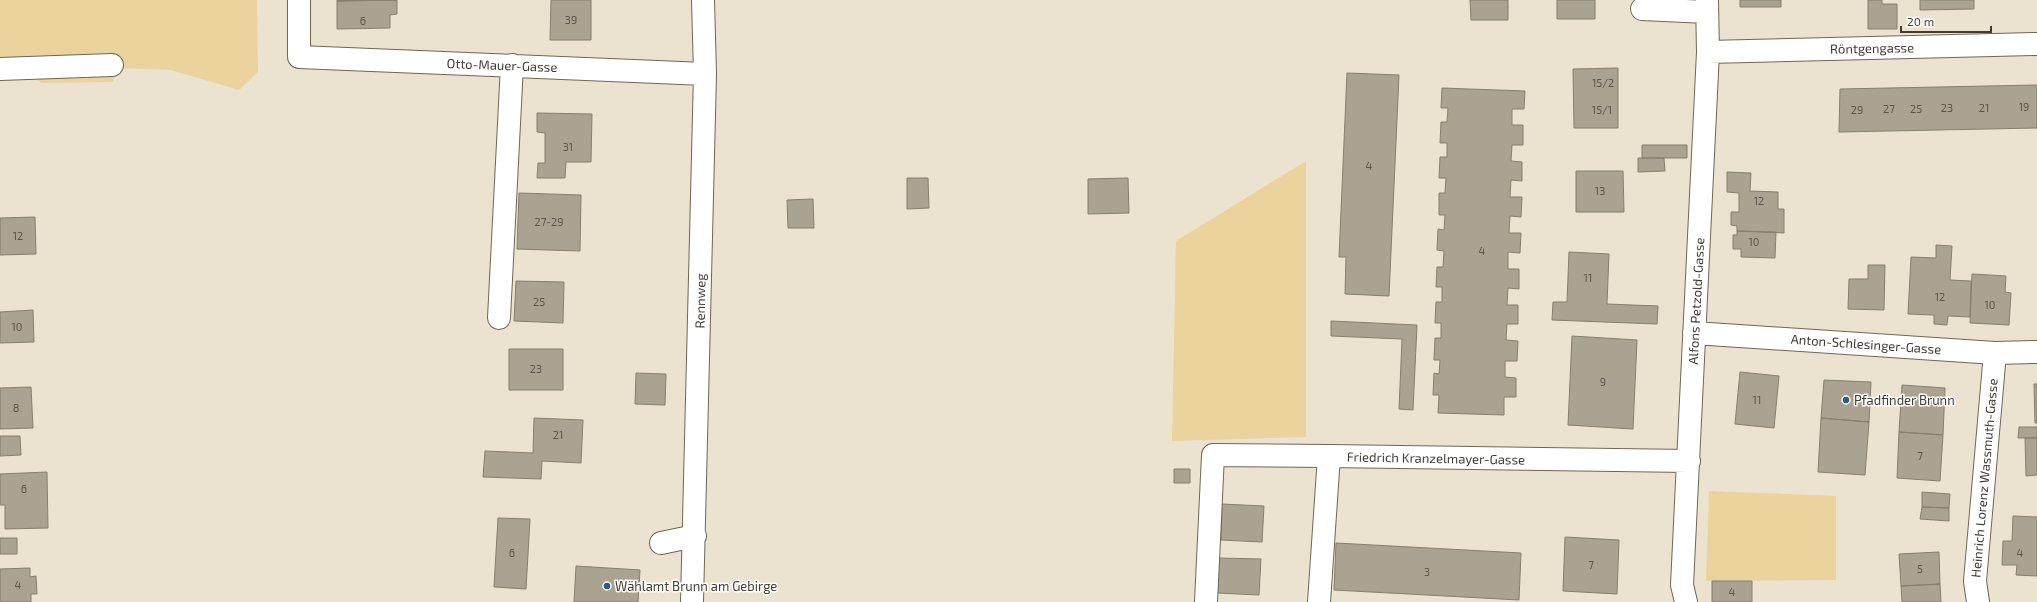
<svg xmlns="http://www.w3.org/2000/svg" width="2037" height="602" viewBox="0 0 2037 602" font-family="'Exo 2',sans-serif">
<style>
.green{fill:#ead39d}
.building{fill:#aba391;stroke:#867f6d}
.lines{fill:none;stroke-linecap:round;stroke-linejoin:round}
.minor-casing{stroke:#6e6756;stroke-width:24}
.minor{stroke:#fff;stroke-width:22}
.poi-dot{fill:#2e5d7c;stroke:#fff;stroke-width:1.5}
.labels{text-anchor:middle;stroke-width:3;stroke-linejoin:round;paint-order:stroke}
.number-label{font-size:11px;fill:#5b564c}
.street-label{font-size:13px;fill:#403d35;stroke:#fff}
.poi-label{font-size:13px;fill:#403d35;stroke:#fff;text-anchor:start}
</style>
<rect width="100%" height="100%" fill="#ebe3cf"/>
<path class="green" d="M 0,0 L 257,0 L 258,72 L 239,90 L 171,70 L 116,68 L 113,82 L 42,83 L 0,59 Z
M 1306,161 L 1306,437 L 1172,441 L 1176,241 Z
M 1709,491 L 1836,496 L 1836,580 L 1706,581 Z"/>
<path class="building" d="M 337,0 L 397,0 L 337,1 Z
M 397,0 L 397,14 L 390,15 L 390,28 L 337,29 L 337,1 Z
M 551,0 L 591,0 L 591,40 L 550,40 Z
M 1470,0 L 1508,0 L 1508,20 L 1471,20 Z
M 1557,0 L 1595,0 L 1595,19 L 1557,19 Z
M 1740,0 L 1781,0 L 1781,7 L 1740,7 Z
M 1868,0 L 1882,0 L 1882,4 L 1897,4 L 1897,29 L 1868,29 Z
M 1920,0 L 1974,0 L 1974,9 L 1920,10 Z
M 1618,68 L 1618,128 L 1574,128 L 1573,69 Z
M 1347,73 L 1399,75 L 1389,296 L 1345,294 L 1346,257 L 1339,257 Z
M 2037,85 L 2037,128 L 1839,132 L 1840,89 Z
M 1442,88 L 1525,91 L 1524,109 L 1512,109 L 1512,125 L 1523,125 L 1523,145 L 1512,145 L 1511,161 L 1522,162 L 1522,181 L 1511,180 L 1510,197 L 1522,197 L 1521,217 L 1510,216 L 1509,233 L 1521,233 L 1520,253 L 1508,252 L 1508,269 L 1519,269 L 1519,289 L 1508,288 L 1507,305 L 1518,305 L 1518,324 L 1507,324 L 1506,340 L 1518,341 L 1517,361 L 1505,361 L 1505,377 L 1516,378 L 1516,397 L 1504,397 L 1504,415 L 1438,413 L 1439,395 L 1433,395 L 1434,373 L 1439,374 L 1440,360 L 1434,360 L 1435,338 L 1441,338 L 1441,323 L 1435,323 L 1436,302 L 1442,302 L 1442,287 L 1436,287 L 1437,267 L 1443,267 L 1444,251 L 1437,250 L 1438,229 L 1444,230 L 1445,215 L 1439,215 L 1439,193 L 1445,193 L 1446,178 L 1439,178 L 1440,157 L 1447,157 L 1447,143 L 1440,143 L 1441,122 L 1447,122 L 1448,108 L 1441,108 Z
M 537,113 L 592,114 L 591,162 L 566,162 L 565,178 L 537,178 L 538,163 L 545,163 L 545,133 L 537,132 Z
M 1642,145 L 1687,145 L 1687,158 L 1642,158 Z
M 1638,158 L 1664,158 L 1665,171 L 1638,172 Z
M 1576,171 L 1623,171 L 1624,212 L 1576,212 Z
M 1727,172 L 1751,173 L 1750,191 L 1778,192 L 1778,209 L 1784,209 L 1784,233 L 1737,231 L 1737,226 L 1731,225 L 1731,212 L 1739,212 L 1739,193 L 1727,192 Z
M 907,178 L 928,178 L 929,208 L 907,209 Z
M 1128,178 L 1129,213 L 1088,214 L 1088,179 Z
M 519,193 L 581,195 L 580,251 L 517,249 Z
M 813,199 L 814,228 L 788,228 L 787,200 Z
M 35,217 L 36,254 L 0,255 L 0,218 Z
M 1737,231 L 1776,232 L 1775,258 L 1741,257 L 1741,249 L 1733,249 L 1733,235 L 1737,235 Z
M 1936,245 L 1952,246 L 1950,280 L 1971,281 L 1970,317 L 1948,316 L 1947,325 L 1934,324 L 1934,315 L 1908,314 L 1911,257 L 1936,258 Z
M 1569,252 L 1609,254 L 1607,304 L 1658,306 L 1657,324 L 1552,320 L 1553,302 L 1567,302 Z
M 1868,265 L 1885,265 L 1884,310 L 1848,309 L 1849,279 L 1868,279 Z
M 1972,274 L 2006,276 L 2005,292 L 2011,293 L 2009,325 L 1970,323 Z
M 516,281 L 564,282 L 563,323 L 514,321 Z
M 33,310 L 34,342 L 0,343 L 0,312 Z
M 1331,321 L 1417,325 L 1413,410 L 1399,409 L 1402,339 L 1331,336 Z
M 1572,336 L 1637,340 L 1633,429 L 1568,425 Z
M 509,349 L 563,349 L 563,390 L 509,390 Z
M 1740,372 L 1779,376 L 1774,428 L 1735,424 Z
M 636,373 L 666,374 L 665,405 L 635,404 Z
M 1824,380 L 1871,382 L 1869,422 L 1821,418 Z
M 2034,384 L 2037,384 L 2037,423 L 2035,423 Z
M 1902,385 L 1945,388 L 1943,435 L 1899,432 Z
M 31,387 L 33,428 L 0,429 L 0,388 Z
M 534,418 L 583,420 L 581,463 L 542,461 L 541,479 L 483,477 L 485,451 L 533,453 Z
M 1821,418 L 1869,422 L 1865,475 L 1818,472 Z
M 2019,427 L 2037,427 L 2037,438 L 2018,438 Z
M 1899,432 L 1943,435 L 1940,481 L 1897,478 Z
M 0,436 L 20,436 L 21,455 L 0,456 Z
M 2025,438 L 2037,438 L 2037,475 L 2026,476 Z
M 1174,469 L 1190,469 L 1190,483 L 1174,483 Z
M 47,472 L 48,528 L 5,529 L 5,505 L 0,505 L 0,474 Z
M 1922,492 L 1950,494 L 1949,508 L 1922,507 Z
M 1222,504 L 1264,506 L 1262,542 L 1221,540 Z
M 1922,507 L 1949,508 L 1949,521 L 1920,519 Z
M 2013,516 L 2037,517 L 2037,576 L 2016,575 L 2017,565 L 2002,565 L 2003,541 L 2012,541 Z
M 498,518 L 530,519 L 526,589 L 494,587 Z
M 1565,537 L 1619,540 L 1617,594 L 1563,591 Z
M 0,538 L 17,538 L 17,554 L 0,554 Z
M 1336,543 L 1521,553 L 1519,600 L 1334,590 Z
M 1939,552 L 1940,584 L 1901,586 L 1899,554 Z
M 1219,558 L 1261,559 L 1259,595 L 1217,593 Z
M 576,566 L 640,570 L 638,602 L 574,602 Z
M 30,568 L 30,577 L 36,576 L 37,594 L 31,594 L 31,602 L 0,602 L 0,569 Z
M 1712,581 L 1752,581 L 1752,602 L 1712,602 Z
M 1940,584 L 1941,602 L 1902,602 L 1901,586 Z"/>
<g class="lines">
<g class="minor-casing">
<path id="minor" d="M 299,0 L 299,57 L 705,74
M 1642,9 L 1707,12
M 1708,52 L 2037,44
M 0,69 L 112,65
M 499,318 L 512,65
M 1694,333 L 1995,353 L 2037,352
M 661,543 L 695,536
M 692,602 L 705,74 L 703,0
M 1206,602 L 1213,455 L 1329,456
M 1319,602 L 1329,456 L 1689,461
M 1686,602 L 1682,585 L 1708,52 L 1707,0
M 1978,602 L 1975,581 L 1995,353"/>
</g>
<use href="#minor" class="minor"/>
</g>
<g class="poi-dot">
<circle cx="1846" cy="400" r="4"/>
<circle cx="607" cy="586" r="4"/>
</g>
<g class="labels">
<g class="number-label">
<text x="571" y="24">39</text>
<text x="363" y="25">6</text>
<text x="1603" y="87">15/2</text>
<text x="2024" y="111">19</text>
<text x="1947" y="112">23</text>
<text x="1984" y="112">21</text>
<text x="1889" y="113">27</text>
<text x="1916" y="113">25</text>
<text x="1602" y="114">15/1</text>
<text x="1857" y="114">29</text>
<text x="568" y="151">31</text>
<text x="1369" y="170">4</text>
<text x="1600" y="195">13</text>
<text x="1759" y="205">12</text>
<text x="549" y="226">27-29</text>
<text x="18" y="240">12</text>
<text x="1754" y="246">10</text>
<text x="1482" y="255">4</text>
<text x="1588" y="282">11</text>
<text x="1940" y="301">12</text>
<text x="539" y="306">25</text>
<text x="1990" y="309">10</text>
<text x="17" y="331">10</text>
<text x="536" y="373">23</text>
<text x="1603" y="386">9</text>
<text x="1757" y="404">11</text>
<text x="16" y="412">8</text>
<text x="558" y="439">21</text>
<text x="1920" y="460">7</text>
<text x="24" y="493">6</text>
<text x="512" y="557">6</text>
<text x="2020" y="557">4</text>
<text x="1591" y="569">7</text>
<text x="1920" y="573">5</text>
<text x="1427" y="576">3</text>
<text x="18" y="589">4</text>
<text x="1732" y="596">4</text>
</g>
<g class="street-label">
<text transform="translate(1872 48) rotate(-1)" y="5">Röntgengasse</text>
<text transform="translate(502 65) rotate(2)" y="5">Otto-Mauer-Gasse</text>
<text transform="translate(700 301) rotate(-89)" y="5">Rennweg</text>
<text transform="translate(1696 301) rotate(-87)" y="5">Alfons Petzold-Gasse</text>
<text transform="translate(1866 344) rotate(4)" y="5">Anton-Schlesinger-Gasse</text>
<text transform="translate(1436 458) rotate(1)" y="5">Friedrich Kranzelmayer-Gasse</text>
<text transform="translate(1984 478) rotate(-85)" y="5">Heinrich Lorenz Wassmuth-Gasse</text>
</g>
<g class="poi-label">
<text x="1854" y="405">Pfadfinder Brunn</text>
<text x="615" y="591">Wählamt Brunn am Gebirge</text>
</g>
</g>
<path d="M1901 26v6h90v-6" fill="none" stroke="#403d35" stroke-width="2"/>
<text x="1907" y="26" font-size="12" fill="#403d35" stroke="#ffffff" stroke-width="3" paint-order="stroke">20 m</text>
</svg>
